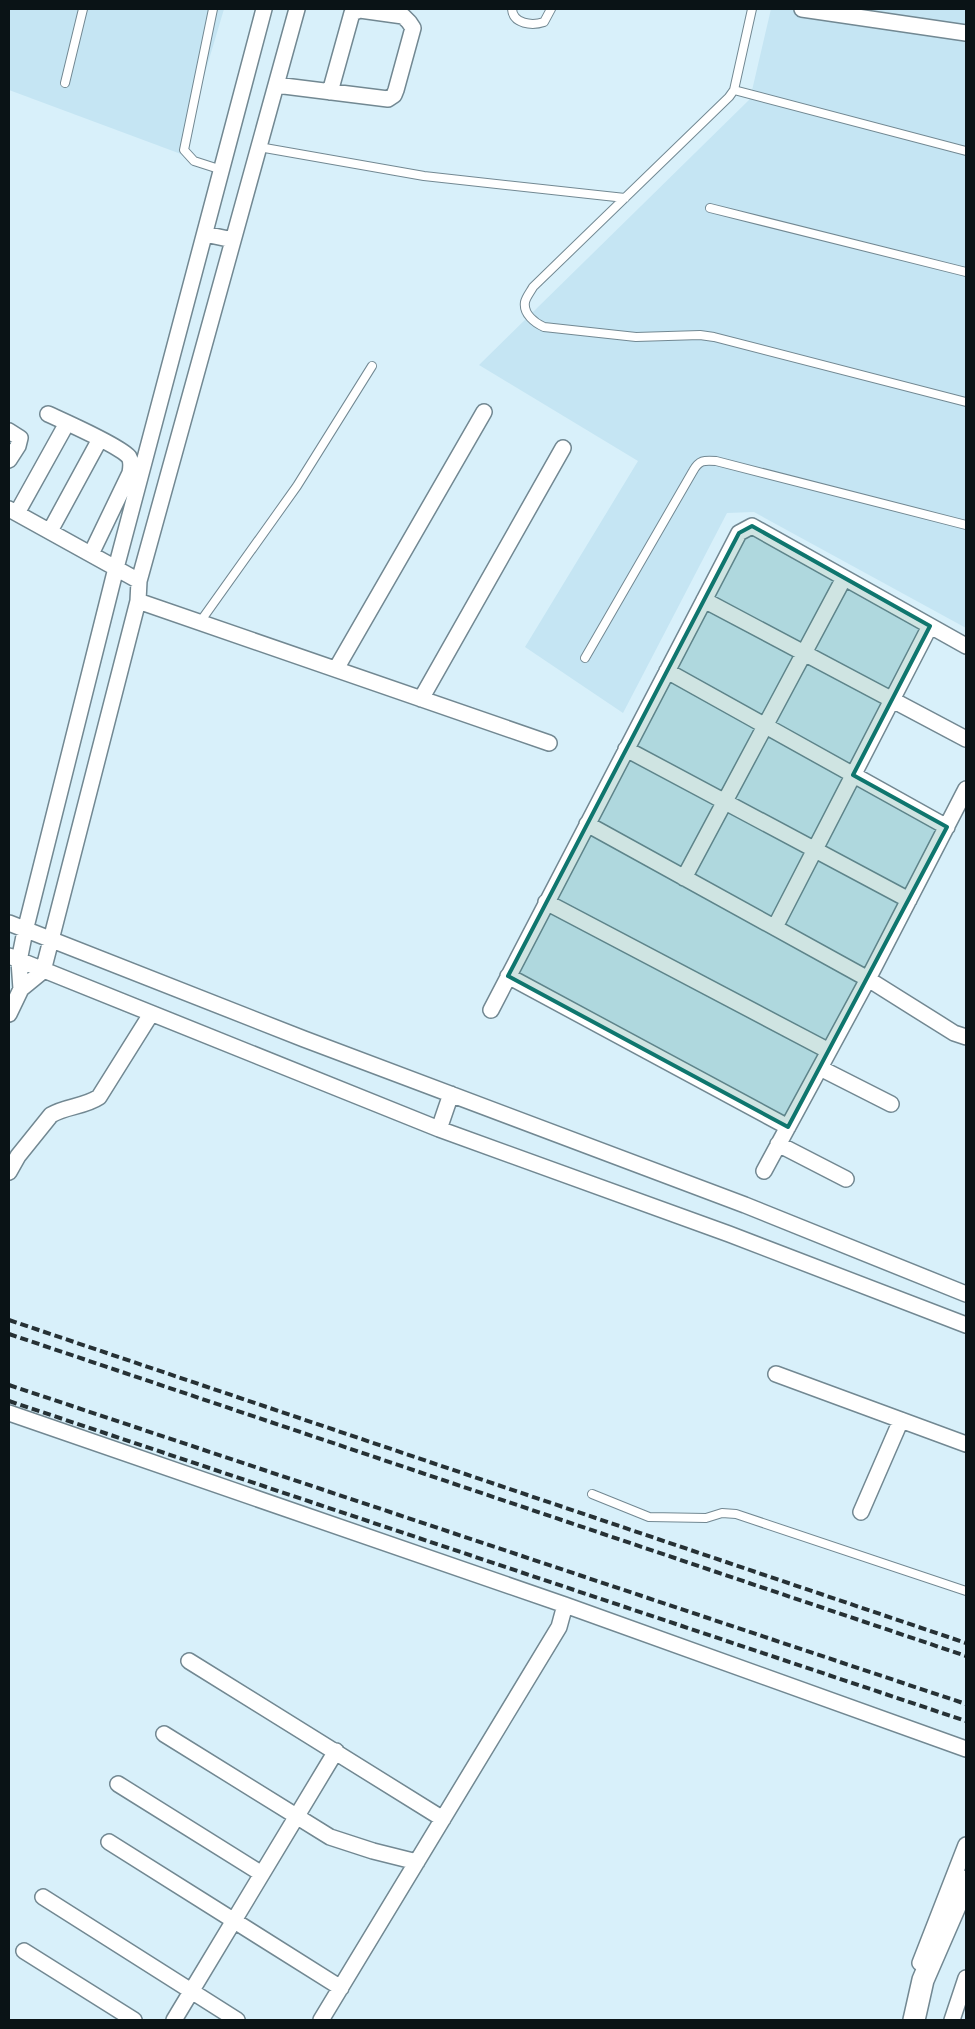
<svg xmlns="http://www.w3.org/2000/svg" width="975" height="2029" viewBox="0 0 975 2029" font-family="Rubik,sans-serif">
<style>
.built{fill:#c5e5f3}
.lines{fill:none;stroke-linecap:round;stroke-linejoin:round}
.lane-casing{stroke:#728892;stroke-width:10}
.street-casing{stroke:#728892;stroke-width:18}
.secondary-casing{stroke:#728892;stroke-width:24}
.lane{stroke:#fff;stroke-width:8}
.street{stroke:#fff;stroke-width:15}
.secondary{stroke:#fff;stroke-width:21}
.rail{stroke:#263135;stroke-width:4;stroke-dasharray:8 4;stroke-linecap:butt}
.marked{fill:#0f766e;fill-opacity:0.2;stroke:#0f766e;stroke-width:4;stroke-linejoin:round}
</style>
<rect width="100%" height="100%" fill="#d8f0fa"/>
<path class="built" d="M 9,9 L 224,9 L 181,154 L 9,90 Z
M 771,9 L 966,9 L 966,628 L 754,512 L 727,513 L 623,713 L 525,647 L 638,461 L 479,365 L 750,99 Z"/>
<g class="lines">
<g class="lane-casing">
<path id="lane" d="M 213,9 L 184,150 L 194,161 L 222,170
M 512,9 C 513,24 532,26 544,22 L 551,9
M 752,9 L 734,90 L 729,97 L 533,287 C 531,291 526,297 525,302 C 523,314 535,323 544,327 L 636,337 L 700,335 L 714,337 L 966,402
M 65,83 L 83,9
M 734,90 L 966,151
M 259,147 L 424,176 L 625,198
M 710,208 L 966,272
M 200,622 L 297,486 L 372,366
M 585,658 L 693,471 C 699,460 704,460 716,461 L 966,525
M 592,1494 L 649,1517 L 706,1518 L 722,1513 L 736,1514 L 966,1591"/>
</g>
<g class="street-casing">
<path id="street" d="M 802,9 L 966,33
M 276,85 L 388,99 L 394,95 L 396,90 L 413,28 L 409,22 L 403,16 L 360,10 L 352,13 L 330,92
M 205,234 L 233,240
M 48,414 C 63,421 120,446 129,457 C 132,462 131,467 130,473 L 91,554
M 9,431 L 20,438 L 18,446 L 9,460
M 9,509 L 139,581
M 17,513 L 67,423
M 50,531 L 100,439
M 704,600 L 966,739
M 138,601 L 549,743
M 336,669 L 484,412
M 667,671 L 947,827
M 421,699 L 563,448
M 626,749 L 909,900
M 587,824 L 868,979 L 954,1033 L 966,1037
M 684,878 L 844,578
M 546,902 L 829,1051
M 9,923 L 304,1039 L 745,1205 L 966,1294
M 775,927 L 930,626
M 9,956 L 439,1129 L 729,1234 L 966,1325
M 508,976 L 788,1127
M 21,989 L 19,961 L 25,931 L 116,568 L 264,9
M 491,1010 L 739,533 L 752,526 L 966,646
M 9,1014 L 21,989 L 43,971 L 138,601 L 139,581 L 297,9
M 820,1068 L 891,1104
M 439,1129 L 451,1094
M 778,1144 L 846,1179
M 764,1171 L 868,979 L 966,789
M 9,1172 L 18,1156 L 51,1115 C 66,1106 84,1107 99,1097 L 151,1014
M 776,1374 L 966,1444
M 9,1413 L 565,1605 L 966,1749
M 861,1512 L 901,1420
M 189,1661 L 443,1819
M 164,1734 L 330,1837 L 373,1851 L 417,1862
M 118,1784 L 262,1874
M 109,1842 L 341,1988
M 43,1897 L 237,2020
M 24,1951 L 134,2020
M 920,1963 L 966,1845
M 174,2020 L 336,1751
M 321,2020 L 559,1627 L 565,1605
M 952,2020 L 966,1978"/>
</g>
<g class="secondary-casing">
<path id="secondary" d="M 914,2020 L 923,1980 L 966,1881"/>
</g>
<use href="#lane" class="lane"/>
<use href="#street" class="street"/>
<use href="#secondary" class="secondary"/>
<path class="rail" d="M 9,1320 L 966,1643
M 9,1334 L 966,1656
M 9,1385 L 966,1704
M 9,1401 L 966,1721"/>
</g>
<path class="marked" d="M 752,526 L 930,626 L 853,775 L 947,827 L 788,1127 L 508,976 L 739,533 Z"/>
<rect width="975" height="2029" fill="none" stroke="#0a1316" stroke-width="20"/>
</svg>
